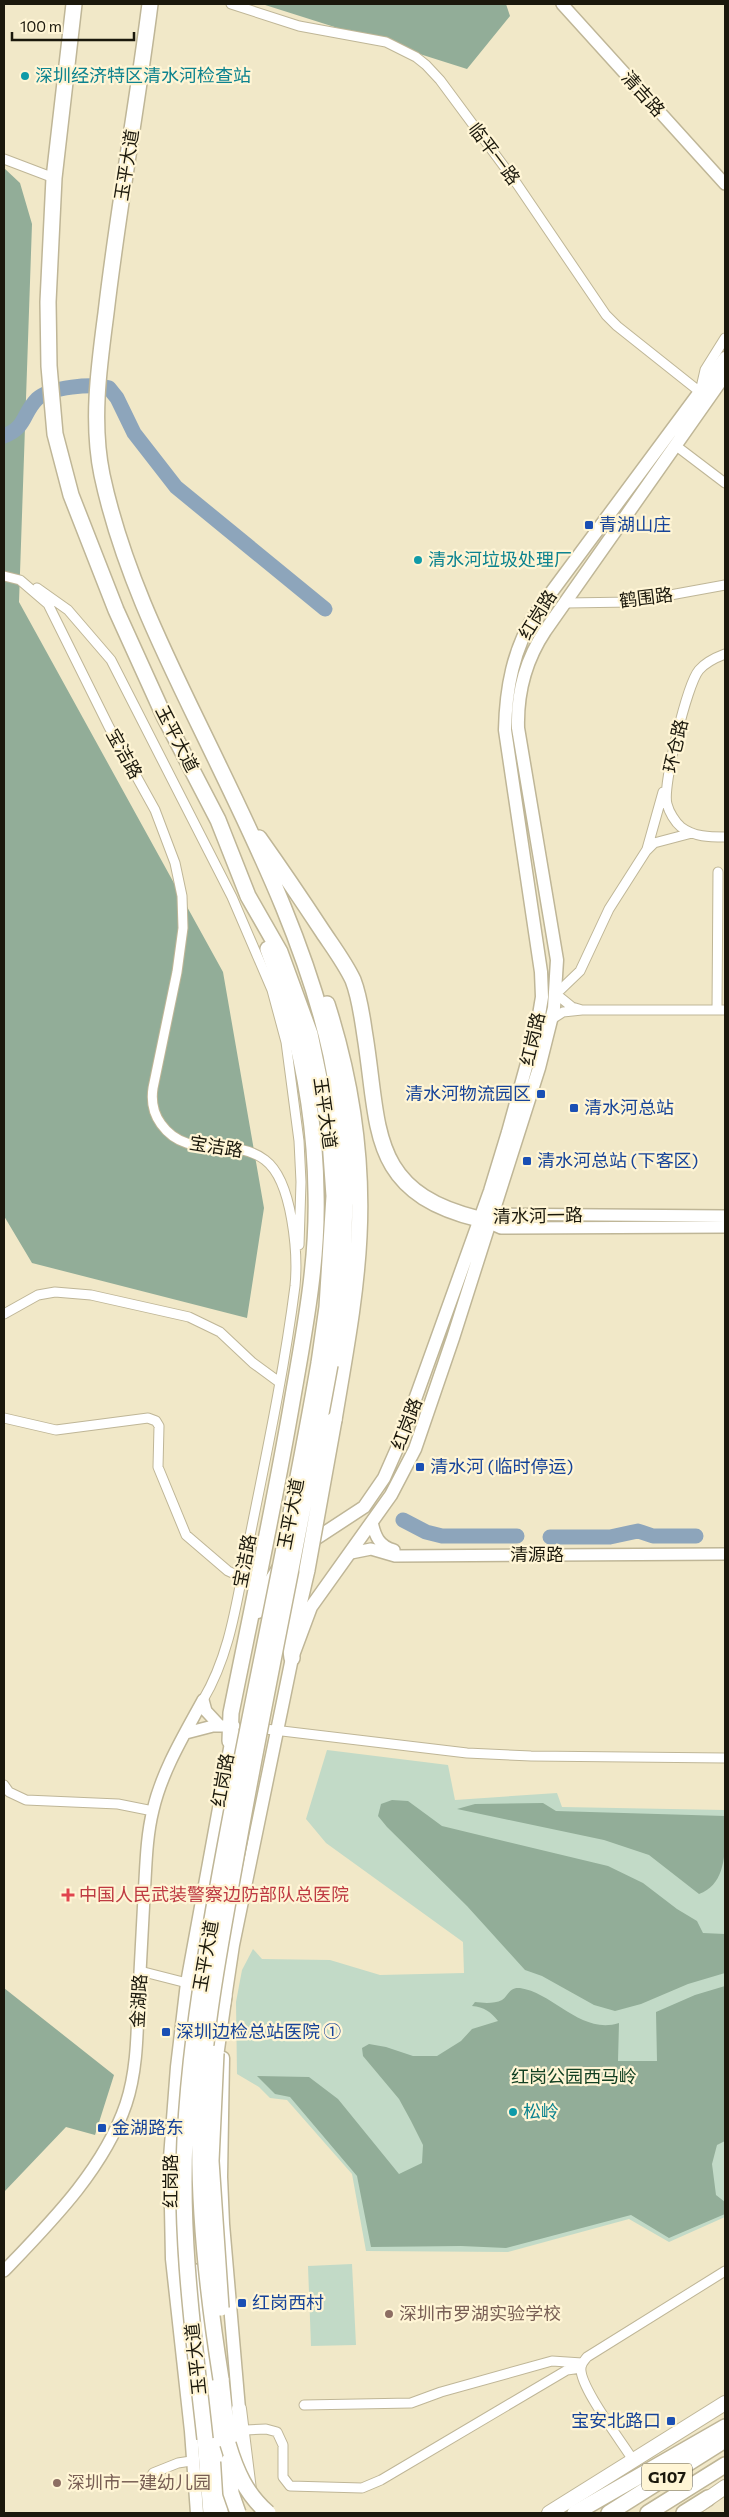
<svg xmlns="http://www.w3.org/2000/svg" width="729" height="2517" viewBox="0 0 729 2517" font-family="Commissioner,'Noto Sans SC',sans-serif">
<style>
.green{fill:#c2dac7}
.forest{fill:#92ad98}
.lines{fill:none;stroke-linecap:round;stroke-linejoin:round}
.river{stroke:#8da5bb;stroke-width:15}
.minor-casing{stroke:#bfb697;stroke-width:11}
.tertiary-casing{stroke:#bfb697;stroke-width:14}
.secondary-casing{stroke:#bfb697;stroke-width:15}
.primary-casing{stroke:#bfb697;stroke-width:16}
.trunk-casing{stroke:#bfb697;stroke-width:18}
.minor{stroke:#fff;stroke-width:9}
.tertiary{stroke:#fff;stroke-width:11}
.secondary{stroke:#fff;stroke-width:12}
.primary{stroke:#fff;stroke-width:14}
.trunk{stroke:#fff;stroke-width:15}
.trunk-bridge-casing{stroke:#bfb697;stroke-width:18;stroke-linecap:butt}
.trunk-bridge{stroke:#fff;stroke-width:15}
.culture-dot{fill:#0f9aa8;stroke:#fff5d5;stroke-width:2}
.transit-dot{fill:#1a4fb4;stroke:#fff5d5;stroke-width:2}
.health-dot{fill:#e0444e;stroke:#fff5d5;stroke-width:2}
.education-dot{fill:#8d6e63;stroke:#fff5d5;stroke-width:2}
.labels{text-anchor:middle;stroke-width:4.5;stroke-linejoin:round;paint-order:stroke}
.shield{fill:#fff5d5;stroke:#5f5a48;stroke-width:1}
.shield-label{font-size:16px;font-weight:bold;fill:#1b180c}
.culture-label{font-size:18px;fill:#0d838f;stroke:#fff5d5;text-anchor:start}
.street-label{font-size:18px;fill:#1b180c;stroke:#fff5d5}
.transit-label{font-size:18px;fill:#164399;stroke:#fff5d5;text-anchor:start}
.health-label{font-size:18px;fill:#be3a42;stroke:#fff5d5;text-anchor:start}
.park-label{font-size:18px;fill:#124022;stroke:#fff5d5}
.education-label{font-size:18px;fill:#785e54;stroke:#fff5d5;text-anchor:start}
</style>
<rect width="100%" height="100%" fill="#f1e8c8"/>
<path class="green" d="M 327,1750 L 448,1765 L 455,1800 L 557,1793 L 562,1807 L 725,1810 L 725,2217 L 669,2242 L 629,2219 L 508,2252 L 366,2251 L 352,2174 L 287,2100 L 270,2098 L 259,2087 L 237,2074 L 236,2002 L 242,1970 L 253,1949 L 262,1959 L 330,1960 L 380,1975 L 464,1973 L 463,1942 L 326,1843 L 306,1819 Z
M 352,2264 L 356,2345 L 311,2346 L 308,2266 Z"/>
<path class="forest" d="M 262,4 L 506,4 L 510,16 L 467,69 Z
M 4,168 L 20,183 L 32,224 L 19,602 L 223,972 L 264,1208 L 247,1318 L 32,1263 L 4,1216 Z
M 392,1800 L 408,1801 L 442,1826 L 608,1866 L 643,1883 L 677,1909 L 697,1921 L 703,1933 L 725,1934 L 725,1973 L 688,1984 L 641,2004 L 615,2011 L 594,2005 L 542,1976 L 525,1970 L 467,1906 L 387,1827 L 378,1816 L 381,1804 Z
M 543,1803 L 556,1811 L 725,1816 C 725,1845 729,1883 699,1894 L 649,1855 L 604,1840 L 457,1809 L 475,1804 Z
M 725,1986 L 725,2141 L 717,2145 L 712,2164 L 716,2195 L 725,2202 L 725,2214 L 669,2238 L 631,2215 L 506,2248 L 461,2246 L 371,2247 L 357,2176 L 290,2097 L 275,2094 L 257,2076 L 309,2077 L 338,2099 L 399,2174 L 422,2163 L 423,2145 L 411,2121 L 399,2099 L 363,2056 L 362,2048 L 369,2044 L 386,2047 L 413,2056 L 437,2056 L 461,2041 L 472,2029 L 498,2021 C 491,2012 484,2007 472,2006 L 475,2002 C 483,2003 494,2004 502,2000 C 509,1995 509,1987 520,1988 C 554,1993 581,2035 619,2023 L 618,2061 L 657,2061 L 656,2012 L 695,1995 Z
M 4,1988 L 114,2075 L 95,2135 L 66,2127 L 4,2192 Z"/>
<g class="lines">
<path class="river" d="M 4,436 C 27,427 22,414 37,399 C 50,387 93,383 109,388 L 117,398 L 134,433 L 176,487 L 325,609
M 403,1520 L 426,1532 L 442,1536 L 517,1536
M 550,1537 L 610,1537 L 638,1531 L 653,1536 L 696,1536"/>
<g class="minor-casing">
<path id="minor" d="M 231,4 L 299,26 L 386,42 L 416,57 L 426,65 L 440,80 L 517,184 L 606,315 L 617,326 L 700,392 L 705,370 L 725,338
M 4,159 L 54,178
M 675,445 L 725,483
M 4,576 L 20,580 L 48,604 L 109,727 L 155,810 L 175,863 L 182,896 L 183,928 L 177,972 L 153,1088 C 151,1101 153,1113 161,1124 C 188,1162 233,1135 265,1160 C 293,1181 298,1255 295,1286 C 284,1372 266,1456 249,1541 C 237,1596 232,1651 203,1700
M 37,588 L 68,610 L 111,660 L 232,897 L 272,990 L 286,1042 L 299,1141 L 301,1182 L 299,1245
M 566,603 L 632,602 L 725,585
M 725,654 C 717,657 705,663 699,670 C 687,684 662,787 667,804 C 669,812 675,822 681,827 C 694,837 710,837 725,837
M 647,849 L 663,792
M 582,1010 L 572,1007 L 556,994 L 580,971 L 609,909 L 646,851 L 654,843 L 692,833
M 717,1010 L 718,872
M 552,1019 L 563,1012 L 582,1010 L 725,1010
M 4,1314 L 38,1295 L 55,1292 L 91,1295 L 189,1317 L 220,1332 L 253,1363 L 279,1382
M 4,1418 L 56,1430 L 148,1418 L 156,1421 L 159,1426 L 158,1467 L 186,1535 L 228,1571 L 241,1577
M 257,1728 L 467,1753 L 531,1756 L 725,1758
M 4,1785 L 9,1792 L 26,1800 L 118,1804 L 153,1811
M 140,1971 L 187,1983
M 304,2405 L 411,2403 L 441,2392 L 552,2361 L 582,2363
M 241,2425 L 246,2430 L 266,2429 L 277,2432 L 283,2445 L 283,2477 L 290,2486 L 362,2488 L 381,2480 L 567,2370 L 581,2368
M 633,2460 C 622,2442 578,2385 581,2367 C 582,2362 585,2360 587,2357 L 725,2271
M 153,2473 L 178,2463 L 191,2461"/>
</g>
<g class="tertiary-casing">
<path id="tertiary" d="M 562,4 L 725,184
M 485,1216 L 493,1214 L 725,1216
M 483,1220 L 501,1228 L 725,1227
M 372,1522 C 375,1536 379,1546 394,1550
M 351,1553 L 371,1549 L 395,1556 L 725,1554
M 203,1700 L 206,1711 L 220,1726
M 186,1733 L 213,1726 L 234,1726
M 4,2271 C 51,2222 104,2169 126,2104 C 136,2074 137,2041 138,2010 C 140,1972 142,1935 144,1897 C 146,1868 146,1838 153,1810 C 162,1771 184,1735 203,1700"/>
</g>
<g class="secondary-casing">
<path id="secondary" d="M 306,1545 L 364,1507 L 384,1478 L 399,1444 L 490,1191 L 508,1132 L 537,1027 L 542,997 L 541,972 L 505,730 C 506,688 513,649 536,613 L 725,358
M 258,1612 L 266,1588 L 279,1567
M 224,2005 L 233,1945 L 292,1658 L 311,1607 L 391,1495 L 415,1449 L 453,1338 L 539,1068 L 554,1008 L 557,960 L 518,728 C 517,692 525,661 545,631 L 725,375
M 223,2058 L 221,2177 L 223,2224 L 239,2409 L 233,2452
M 199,2270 L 222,2513
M 197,2513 L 191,2431 L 172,2259 L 170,2158 L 177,2067 L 187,1983 L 233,1732"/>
</g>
<g class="primary-casing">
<path id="primary" d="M 239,2409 L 249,2490
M 699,2505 L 725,2487
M 549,2513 L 725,2403"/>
</g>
<g class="trunk-casing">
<path id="trunk" d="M 74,4 L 54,178 L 48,302 L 49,366 L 55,434 L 71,495 L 116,610 L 164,716 L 218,820 L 248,896 L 280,952 L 310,1034 L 329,1126 L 334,1196 L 327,1307 L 319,1363
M 150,4 C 137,107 118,209 106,313 C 99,366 91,422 102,475 C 124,578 173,670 218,764 C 263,857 309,954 331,1055 C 352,1157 347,1263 330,1365
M 259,838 C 281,869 302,900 323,932 C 333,947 345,963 353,980 C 360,998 362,1017 365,1036 C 380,1129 368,1192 479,1219
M 327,1004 C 351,1079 363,1157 359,1236 C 356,1298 344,1359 334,1420
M 292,1658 L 290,1643 L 307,1570
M 230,1741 L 231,1713 C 252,1609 274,1506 292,1402 C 304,1333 318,1263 316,1193 C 315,1109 298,1027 268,949
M 216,2053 L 224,1996
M 221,2379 L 228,2444
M 205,2439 L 211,2513
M 575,2513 L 725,2427
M 609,2513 L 725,2440
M 648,2513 L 725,2465
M 684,2513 L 708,2498"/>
</g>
<use href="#minor" class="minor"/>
<use href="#tertiary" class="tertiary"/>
<use href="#secondary" class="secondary"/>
<use href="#primary" class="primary"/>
<use href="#trunk" class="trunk"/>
<g class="trunk-bridge-casing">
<path id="trunk-bridge" d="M 307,1570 L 334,1420
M 216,2053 L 211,2161 L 221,2308
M 221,2379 C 208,2297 198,2211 200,2128 C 202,2036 220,1947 236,1857 C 265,1693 300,1530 330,1365
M 205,2439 C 194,2339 180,2240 185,2139 C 190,2040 207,1944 225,1847 C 255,1685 291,1525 319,1363
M 228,2444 C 236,2471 246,2494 268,2513
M 229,2461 L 231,2493 L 238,2513"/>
</g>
<use href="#trunk-bridge" class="trunk-bridge"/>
</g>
<g class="culture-dot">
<circle cx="25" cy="76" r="5"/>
<circle cx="418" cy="560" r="5"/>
<circle cx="513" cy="2112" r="5"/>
</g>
<g class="transit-dot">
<rect x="584" y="520" width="10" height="10" rx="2.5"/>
<rect x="536" y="1089" width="10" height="10" rx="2.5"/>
<rect x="569" y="1103" width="10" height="10" rx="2.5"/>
<rect x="522" y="1156" width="10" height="10" rx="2.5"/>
<rect x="415" y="1462" width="10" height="10" rx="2.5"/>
<rect x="161" y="2027" width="10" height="10" rx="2.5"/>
<rect x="97" y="2123" width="10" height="10" rx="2.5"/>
<rect x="237" y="2298" width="10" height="10" rx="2.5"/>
<rect x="666" y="2416" width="10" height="10" rx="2.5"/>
</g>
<path class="health-dot" d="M65.5 1887.5h5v5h5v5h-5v5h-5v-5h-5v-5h5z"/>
<g class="education-dot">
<circle cx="389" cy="2314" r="5"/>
<circle cx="57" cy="2483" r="5"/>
</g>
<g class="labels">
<rect class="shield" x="642" y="2463.5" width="50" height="27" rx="4"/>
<g class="shield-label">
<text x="667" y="2483">G107</text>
</g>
<g class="culture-label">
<text x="35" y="82">深圳经济特区清水河检查站</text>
<text x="428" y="566">清水河垃圾处理厂</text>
<text x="523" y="2118">松岭</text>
</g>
<g class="street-label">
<text transform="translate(643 94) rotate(48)" y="6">清吉路</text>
<text transform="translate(494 154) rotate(53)" y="6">临平一路</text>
<text transform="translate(127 165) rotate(-81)" y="6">玉平大道</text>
<text transform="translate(646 598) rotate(-7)" y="6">鹤围路</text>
<text transform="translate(538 615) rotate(-58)" y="6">红岗路</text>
<text transform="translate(177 739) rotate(63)" y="6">玉平大道</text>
<text transform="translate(676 746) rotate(-77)" y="6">环仓路</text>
<text transform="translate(124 754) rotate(61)" y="6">宝洁路</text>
<text transform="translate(533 1039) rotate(-77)" y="6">红岗路</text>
<text transform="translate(325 1113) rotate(82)" y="6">玉平大道</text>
<text transform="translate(216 1147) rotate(9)" y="6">宝洁路</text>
<text transform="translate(538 1216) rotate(-1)" y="6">清水河一路</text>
<text transform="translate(407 1424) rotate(-69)" y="6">红岗路</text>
<text transform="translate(291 1514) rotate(-79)" y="6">玉平大道</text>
<text x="537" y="1561">清源路</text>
<text transform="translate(245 1561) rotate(-79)" y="6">宝洁路</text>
<text transform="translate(223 1780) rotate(-80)" y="6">红岗路</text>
<text transform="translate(206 1956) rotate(-80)" y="6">玉平大道</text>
<text transform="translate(139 2001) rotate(-87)" y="6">金湖路</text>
<text transform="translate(171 2181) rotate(-90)" y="6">红岗路</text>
<text transform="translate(196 2359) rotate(-96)" y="6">玉平大道</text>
</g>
<g class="transit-label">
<text x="599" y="531">青湖山庄</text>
<text x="531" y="1100" text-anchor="end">清水河物流园区</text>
<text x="584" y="1114">清水河总站</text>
<text x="537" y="1167">清水河总站 (下客区)</text>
<text x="430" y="1473">清水河 (临时停运)</text>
<text x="176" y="2038">深圳边检总站医院 ①</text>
<text x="112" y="2134">金湖路东</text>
<text x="252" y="2309">红岗西村</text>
<text x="661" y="2427" text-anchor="end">宝安北路口</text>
</g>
<g class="health-label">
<text x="79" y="1901">中国人民武装警察边防部队总医院</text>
</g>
<g class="park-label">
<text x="574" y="2083">红岗公园西马岭</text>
</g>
<g class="education-label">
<text x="399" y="2320">深圳市罗湖实验学校</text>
<text x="67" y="2489">深圳市一建幼儿园</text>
</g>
</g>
<rect width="729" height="2517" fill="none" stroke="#1b180c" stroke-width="10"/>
<path d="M12 32v8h122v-8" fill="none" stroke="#1b180c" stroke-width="2.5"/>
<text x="20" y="32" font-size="15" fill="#1b180c" stroke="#fff5d5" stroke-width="4" paint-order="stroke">100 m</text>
</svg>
